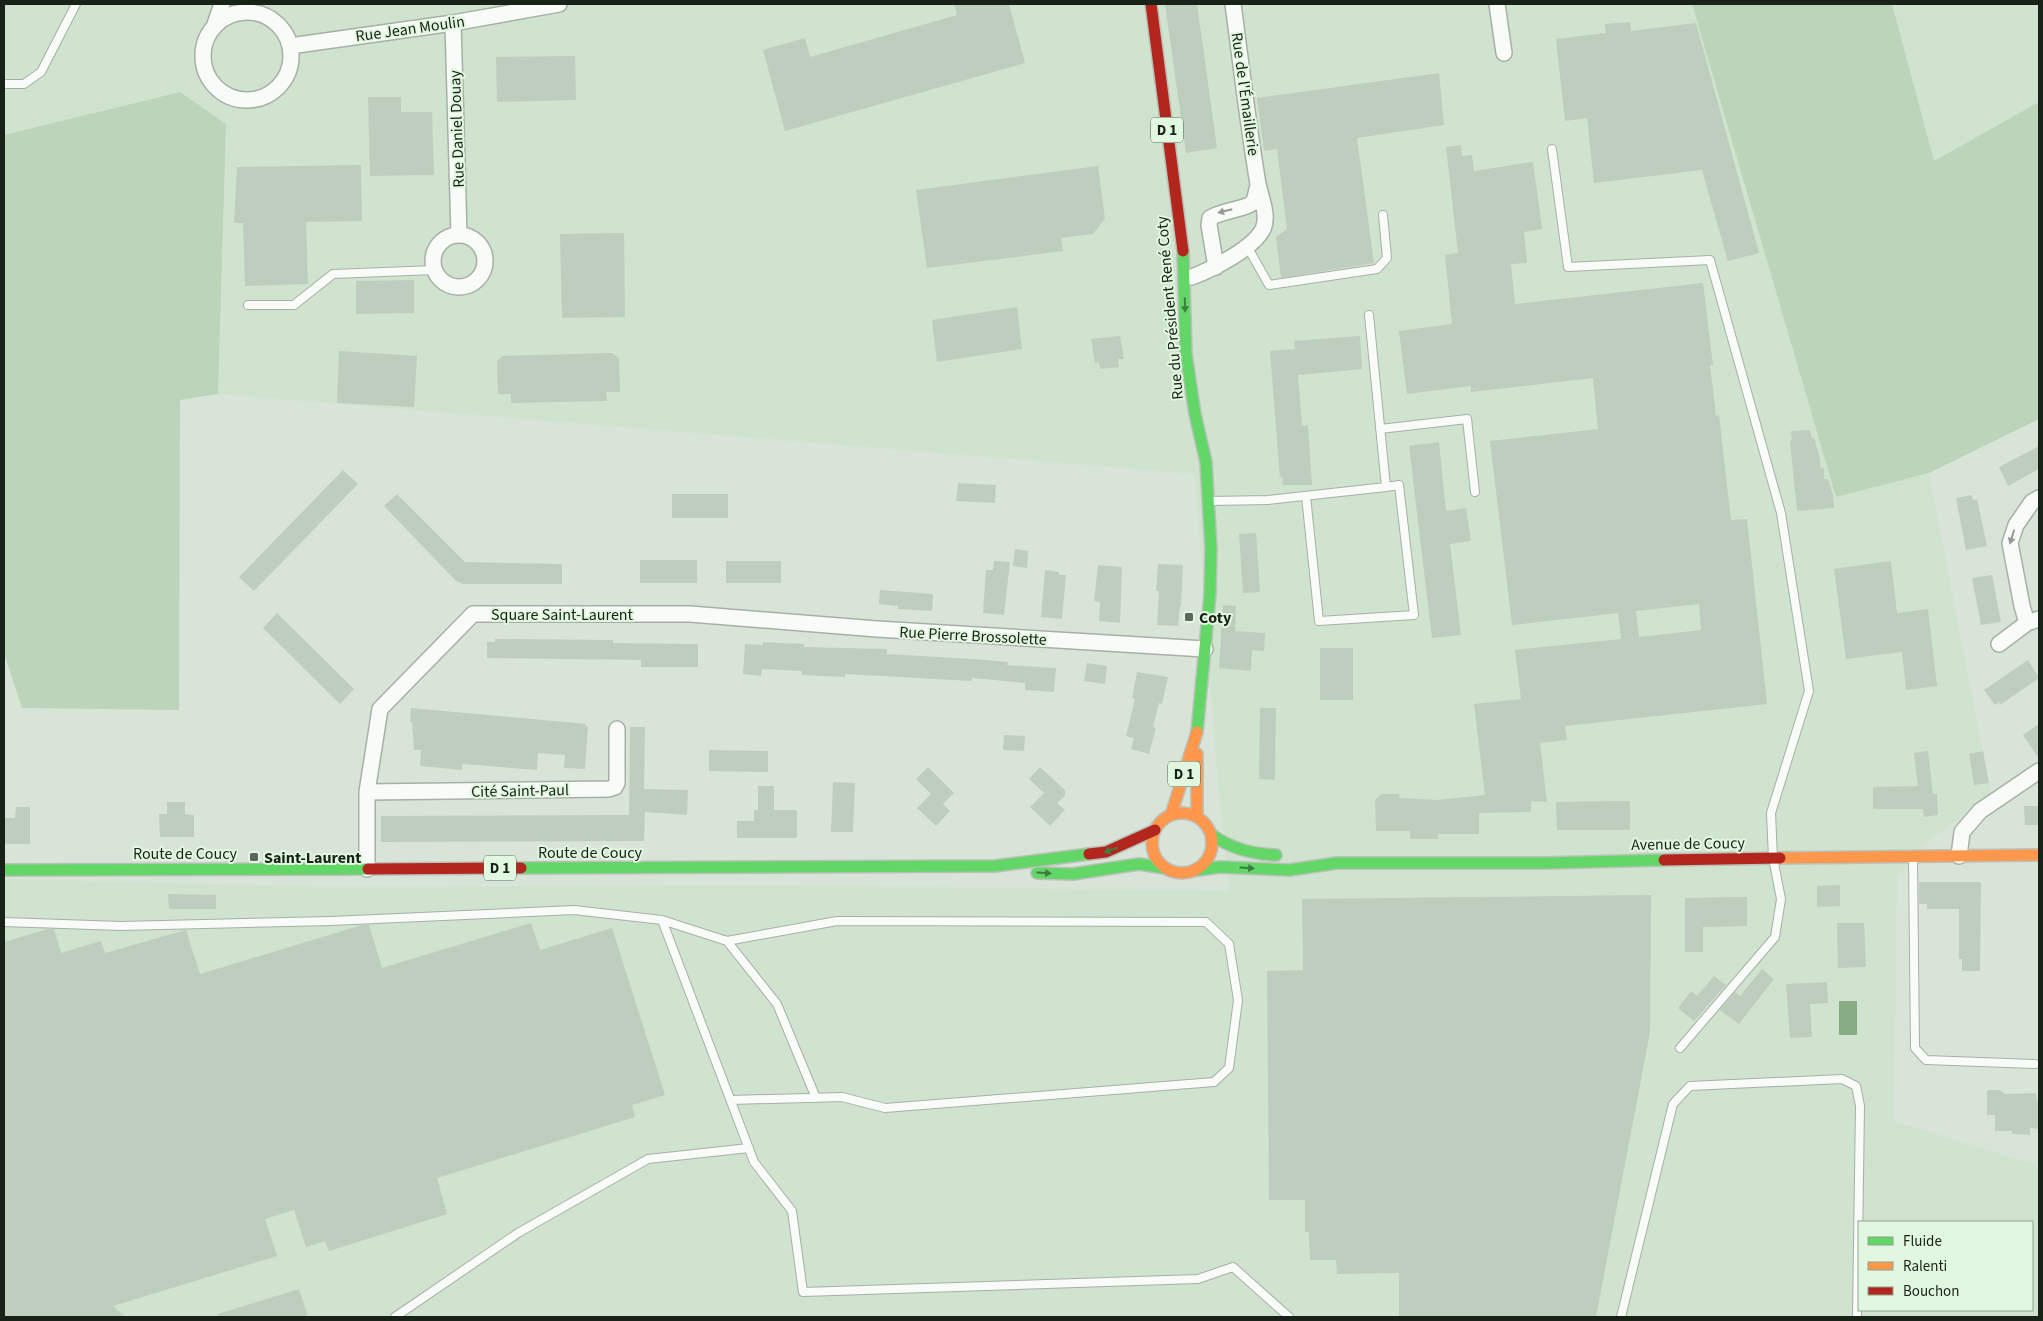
<svg xmlns="http://www.w3.org/2000/svg" width="2043" height="1321" viewBox="0 0 2043 1321" font-family="'Source Sans 3',sans-serif">
<style>
.built{fill:#cfe3ce;fill-rule:evenodd}
.green{fill:#bcd4ba}
.water{fill:#88ad85}
.building{fill:#bfcdbe;fill-rule:evenodd}
.lines{fill:none;stroke-linecap:round;stroke-linejoin:round}
.lane-casing{stroke:#a7b0a6;stroke-width:10}
.street-casing{stroke:#a7b0a6;stroke-width:18}
.fast-casing{stroke:#bbc1ba;stroke-width:14}
.slow-casing{stroke:#bbc1ba;stroke-width:14}
.jam-casing{stroke:#bbc1ba;stroke-width:14}
.lane{stroke:#f9fbf9;stroke-width:8}
.street{stroke:#f9fbf9;stroke-width:15}
.fast{stroke:#63d668;stroke-width:11}
.slow{stroke:#ff974d;stroke-width:11}
.jam{stroke:#b3261e;stroke-width:11}
.oneway{fill:#949994}
.oneway2{fill:#3e7c40}
.poi-dot{fill:#5c665c;stroke:#e1f7df;stroke-width:2}
.labels{text-anchor:middle;stroke-width:4;stroke-linejoin:round;paint-order:stroke}
.shield{fill:#e1f7df;stroke:#556254;stroke-width:1}
.shield-label{font-size:15px;font-weight:bold;fill:#192219}
.street-label{font-size:16px;fill:#192219;stroke:#e1f7df}
.poi-label{font-size:16px;font-weight:bold;fill:#192219;stroke:#e1f7df;text-anchor:start}
</style>
<rect width="100%" height="100%" fill="#d9e4d8"/>
<path class="built" d="M 4,4 L 1692,4 L 1836,497 L 1929,473 L 1991,794 L 1923,845 L 1897,877 L 1894,1121 L 2039,1166 L 2039,1317 L 4,1317 L 4,879 L 334,887 L 758,885 L 1230,891 L 1217,772 L 1195,474 L 218,394 L 226,124 L 180,92 L 4,135 ZM 1859,1222 L 2032,1222 L 2032,1310 L 1859,1310 Z
M 1892,4 L 2039,4 L 2039,102 L 1934,161 Z"/>
<path class="green" d="M 1692,4 L 1892,4 L 1934,161 L 2039,102 L 2039,419 L 1929,473 L 1836,497 Z
M 180,92 L 226,124 L 218,394 L 180,400 L 179,710 L 22,708 L 4,653 L 4,135 Z"/>
<path class="water" d="M 1839,1001 L 1857,1001 L 1857,1035 L 1839,1035 Z"/>
<path class="building" d="M 954,4 L 1009,4 L 1025,63 L 785,131 L 763,50 L 805,38 L 810,57 L 957,15 Z
M 1165,4 L 1197,4 L 1217,148 L 1186,153 Z
M 1630,22 L 1631,31 L 1696,23 L 1759,253 L 1728,261 L 1702,170 L 1594,183 L 1587,118 L 1565,121 L 1556,39 L 1606,33 L 1605,24 Z
M 575,56 L 576,100 L 497,102 L 496,57 Z
M 1439,73 L 1444,125 L 1357,138 L 1374,263 L 1281,278 L 1276,237 L 1287,229 L 1277,149 L 1264,151 L 1257,98 Z
M 368,97 L 401,97 L 401,112 L 432,112 L 434,175 L 370,176 Z
M 1461,145 L 1462,156 L 1472,155 L 1474,171 L 1533,162 L 1542,229 L 1524,232 L 1527,263 L 1511,264 L 1515,304 L 1703,283 L 1713,365 L 1710,365 L 1716,416 L 1719,415 L 1731,520 L 1747,519 L 1767,704 L 1565,726 L 1567,740 L 1540,743 L 1547,802 L 1531,801 L 1531,812 L 1479,813 L 1479,834 L 1438,834 L 1438,839 L 1410,839 L 1410,831 L 1376,831 L 1375,800 L 1381,794 L 1400,794 L 1399,798 L 1438,800 L 1485,795 L 1474,704 L 1521,699 L 1515,650 L 1621,639 L 1618,613 L 1512,625 L 1490,441 L 1598,429 L 1593,378 L 1471,392 L 1471,386 L 1407,394 L 1399,331 L 1452,324 L 1445,255 L 1458,253 L 1446,147 ZM 1699,604 L 1701,630 L 1639,637 L 1636,611 Z
M 361,165 L 362,221 L 306,222 L 308,284 L 245,286 L 243,223 L 234,223 L 237,167 Z
M 1098,166 L 1105,219 L 1093,234 L 1061,238 L 1063,251 L 927,268 L 916,190 Z
M 624,233 L 625,317 L 562,318 L 560,234 Z
M 414,280 L 414,313 L 356,314 L 356,281 Z
M 1017,307 L 1022,349 L 937,362 L 932,320 Z
M 1120,336 L 1124,359 L 1118,359 L 1119,367 L 1100,369 L 1099,362 L 1095,363 L 1091,339 Z
M 1360,336 L 1362,369 L 1298,375 L 1302,426 L 1308,425 L 1312,485 L 1283,485 L 1282,477 L 1280,477 L 1270,351 L 1295,349 L 1294,341 Z
M 339,351 L 417,356 L 414,407 L 337,403 Z
M 613,353 L 619,359 L 620,392 L 606,392 L 607,401 L 511,403 L 511,394 L 498,394 L 497,361 L 502,356 Z
M 1810,430 L 1812,438 L 1814,438 L 1819,455 L 1821,468 L 1824,468 L 1824,479 L 1828,479 L 1833,495 L 1834,508 L 1797,511 L 1790,441 L 1792,440 L 1791,431 Z
M 1439,442 L 1446,511 L 1466,508 L 1471,541 L 1450,544 L 1461,635 L 1432,638 L 1409,446 Z
M 2039,446 L 2039,469 L 2008,486 L 1999,467 Z
M 343,470 L 358,484 L 254,591 L 239,577 Z
M 958,483 L 996,485 L 995,503 L 956,501 Z
M 397,494 L 465,562 L 562,564 L 562,584 L 463,584 L 456,581 L 384,506 Z
M 672,494 L 728,494 L 728,518 L 672,518 Z
M 1972,495 L 1973,500 L 1977,499 L 1987,546 L 1966,550 L 1956,498 Z
M 1256,533 L 1260,592 L 1243,593 L 1239,534 Z
M 1015,549 L 1028,551 L 1027,568 L 1013,566 Z
M 640,560 L 697,560 L 697,583 L 640,583 Z
M 726,561 L 781,561 L 781,583 L 726,583 Z
M 994,561 L 1010,562 L 1004,615 L 983,613 L 986,570 L 993,570 Z
M 1891,561 L 1897,613 L 1928,609 L 1937,686 L 1906,690 L 1902,652 L 1846,659 L 1834,569 Z
M 1158,564 L 1183,565 L 1181,606 L 1180,606 L 1178,626 L 1157,625 L 1159,591 L 1156,591 Z
M 1098,565 L 1122,567 L 1120,623 L 1099,621 L 1100,602 L 1094,601 Z
M 1045,570 L 1059,572 L 1059,575 L 1066,575 L 1062,619 L 1041,617 Z
M 1992,575 L 2001,622 L 1981,625 L 1972,578 Z
M 880,590 L 933,594 L 932,611 L 898,609 L 898,606 L 879,604 Z
M 1223,605 L 1236,606 L 1235,631 L 1265,633 L 1264,651 L 1252,650 L 1251,671 L 1219,668 Z
M 277,613 L 354,689 L 340,704 L 263,628 Z
M 495,639 L 613,640 L 613,643 L 698,644 L 698,667 L 641,667 L 641,660 L 487,658 L 487,642 L 495,642 Z
M 763,642 L 804,644 L 804,647 L 887,649 L 887,654 L 973,659 L 1008,662 L 1007,665 L 1056,668 L 1054,692 L 1025,690 L 1025,683 L 972,678 L 971,681 L 845,674 L 845,677 L 802,675 L 802,671 L 762,669 L 761,676 L 743,674 L 745,644 L 763,645 Z
M 1320,648 L 1353,648 L 1353,700 L 1320,700 Z
M 2028,660 L 2039,678 L 2000,705 L 1999,702 L 1995,705 L 1984,690 Z
M 1087,663 L 1107,666 L 1105,684 L 1084,681 Z
M 1137,672 L 1168,677 L 1162,704 L 1159,703 L 1153,727 L 1156,728 L 1149,754 L 1131,749 L 1134,738 L 1126,736 L 1135,699 L 1132,698 Z
M 411,708 L 586,724 L 585,726 L 588,726 L 585,769 L 564,768 L 565,755 L 538,753 L 537,770 L 462,764 L 462,770 L 420,766 L 421,750 L 414,750 L 412,722 L 410,722 Z
M 1260,708 L 1276,708 L 1275,780 L 1259,779 Z
M 2039,724 L 2039,759 L 2023,735 Z
M 630,727 L 645,727 L 644,789 L 688,790 L 687,815 L 645,812 L 644,841 L 381,842 L 381,816 L 629,815 Z
M 1004,735 L 1025,736 L 1024,751 L 1003,750 Z
M 709,750 L 768,751 L 768,772 L 709,771 Z
M 1928,751 L 1933,794 L 1937,794 L 1938,815 L 1924,817 L 1923,809 L 1873,809 L 1873,787 L 1918,786 L 1914,753 Z
M 1983,751 L 1989,783 L 1974,785 L 1969,754 Z
M 928,767 L 954,793 L 943,804 L 950,811 L 936,826 L 917,808 L 931,794 L 916,779 Z
M 1040,767 L 1065,790 L 1065,796 L 1057,803 L 1065,810 L 1050,826 L 1030,807 L 1044,793 L 1029,779 Z
M 833,782 L 855,783 L 853,832 L 831,832 Z
M 758,786 L 774,786 L 774,810 L 797,810 L 797,838 L 737,838 L 737,821 L 754,821 L 754,810 L 758,810 Z
M 1630,801 L 1630,830 L 1557,830 L 1556,802 Z
M 167,802 L 185,802 L 185,814 L 194,815 L 194,837 L 160,837 L 159,814 L 167,814 Z
M 2024,806 L 2039,806 L 2039,825 L 2025,825 Z
M 16,807 L 30,807 L 30,844 L 4,844 L 4,818 L 15,818 Z
M 1919,882 L 1981,882 L 1980,971 L 1962,971 L 1962,959 L 1959,959 L 1959,909 L 1927,909 L 1927,904 L 1919,904 Z
M 1840,885 L 1840,906 L 1817,907 L 1817,886 Z
M 168,894 L 216,895 L 216,909 L 169,909 Z
M 1651,895 L 1650,1032 L 1596,1317 L 1399,1317 L 1399,1273 L 1337,1274 L 1336,1260 L 1310,1260 L 1309,1232 L 1305,1232 L 1305,1200 L 1269,1200 L 1267,971 L 1303,970 L 1302,899 Z
M 1747,897 L 1747,926 L 1703,927 L 1703,952 L 1685,952 L 1685,898 Z
M 531,923 L 540,950 L 612,928 L 665,1095 L 632,1105 L 635,1117 L 437,1178 L 447,1214 L 329,1251 L 325,1241 L 306,1247 L 294,1210 L 265,1219 L 277,1256 L 113,1306 L 125,1317 L 4,1317 L 4,942 L 48,929 L 54,929 L 61,953 L 101,941 L 105,953 L 186,930 L 200,974 L 362,925 L 369,925 L 382,968 Z
M 1837,923 L 1864,923 L 1866,967 L 1838,968 Z
M 1762,969 L 1774,979 L 1739,1024 L 1720,1010 L 1735,992 L 1740,996 Z
M 1714,976 L 1726,985 L 1694,1021 L 1678,1008 L 1691,991 L 1697,996 Z
M 1827,982 L 1828,1003 L 1810,1004 L 1812,1037 L 1790,1038 L 1786,984 Z
M 1987,1090 L 2000,1090 L 2005,1094 L 2036,1093 L 2037,1101 L 2039,1101 L 2039,1129 L 2030,1128 L 2030,1135 L 2012,1134 L 2012,1131 L 1995,1131 L 1995,1115 L 1987,1115 Z
M 299,1289 L 308,1317 L 218,1317 L 218,1314 Z"/>
<g class="lines">
<g class="lane-casing">
<path id="lane" d="M 4,84 L 24,84 L 41,72 L 76,4
M 1552,149 L 1568,267 L 1710,260 L 1781,513 L 1809,691 L 1771,813 L 1773,858 L 1781,899 L 1775,937 L 1680,1048
M 1247,246 L 1269,285 L 1377,269 L 1387,258 L 1383,215
M 248,305 L 294,305 L 333,274 L 434,270
M 1369,315 L 1386,487
M 1380,429 L 1467,419 L 1475,492
M 1211,501 L 1268,500 L 1386,487 L 1399,485 L 1414,615 L 1319,621 L 1306,496
M 1913,859 L 1915,1048 L 1926,1060 L 2035,1064
M 662,920 L 727,941 L 837,921 L 1206,922 L 1229,944 L 1238,1000 L 1229,1068 L 1214,1082 L 885,1108 L 842,1097 L 731,1100
M 4,922 L 121,926 L 331,921 L 574,910 L 662,920 L 754,1162 L 792,1211 L 803,1292 L 1198,1279 L 1233,1267 L 1289,1317
M 727,941 L 777,1004 L 816,1098
M 395,1317 L 518,1233 L 648,1159 L 749,1148
M 1621,1317 L 1673,1104 L 1690,1086 L 1842,1079 L 1856,1086 L 1860,1106 L 1857,1317"/>
</g>
<g class="street-casing">
<path id="street" d="M 1497,4 L 1504,53
M203 56a44 44 0 1 1 88 0a44 44 0 1 1-88 0Z
M 453,23 L 459,235
M 214,27 L 222,4
M 290,46 L 453,23 L 559,4
M433 261a26 26 0 1 1 52 0a26 26 0 1 1-52 0Z
M 1216,267 L 1209,225 L 1210,218 C 1220,211 1250,208 1253,202 C 1256,198 1256,191 1258,186
M 1192,277 C 1212,269 1253,249 1263,229 C 1269,216 1261,198 1258,184 C 1248,125 1241,64 1233,4
M 2027,623 L 2022,606 L 2010,543 L 2016,525 L 2032,502 L 2039,498
M 1999,644 L 2027,623 L 2039,619
M 367,792 L 609,789 L 615,787 L 617,783 L 617,729
M 1959,856 L 1962,832 L 1980,811 L 2039,771
M 367,869 L 367,792 L 380,709 L 473,614 L 690,614 L 877,629 L 1205,649"/>
</g>
<g class="fast-casing">
<path id="fast" d="M 1183,251 L 1186,354 L 1195,414 L 1206,462 L 1211,549 L 1210,594 L 1197,732
M 1212,835 C 1232,849 1252,854 1276,855
M 521,868 L 995,866 L 1089,854
M 4,870 L 368,869
M 1198,870 L 1220,867 L 1290,870 L 1337,863 L 1545,863 L 1664,860
M 1037,873 L 1073,874 L 1139,864 L 1164,868"/>
</g>
<g class="slow-casing">
<path id="slow" d="M 1197,754 L 1197,816
M1152 843a30 30 0 1 1 60 0a30 30 0 1 1-60 0Z
M 1171,815 L 1197,732
M 1780,858 L 2039,855"/>
</g>
<g class="jam-casing">
<path id="jam" d="M 1151,4 L 1183,251
M 1089,854 L 1106,852 L 1155,830
M 1664,860 L 1780,858
M 368,869 L 521,868"/>
</g>
<use href="#lane" class="lane"/>
<use href="#street" class="street"/>
<use href="#fast" class="fast"/>
<use href="#slow" class="slow"/>
<use href="#jam" class="jam"/>
</g>
<defs><path id="oneway-solid" d="M-6-.8H1V-3.2L6.5 0L1 3.2V.8H-6Z" transform="scale(1.25)"/></defs>
<g class="oneway">
<use href="#oneway-solid" transform="translate(1225 211) rotate(166)"/>
<use href="#oneway-solid" transform="translate(2012 537) rotate(107)"/>
</g>
<g class="oneway2">
<use href="#oneway-solid" transform="translate(1185 305) rotate(88)"/>
<use href="#oneway-solid" transform="translate(1111 850) rotate(161)"/>
<use href="#oneway-solid" transform="translate(1247 868) rotate(3)"/>
<use href="#oneway-solid" transform="translate(1044 873) rotate(4)"/>
</g>
<g class="poi-dot">
<rect x="1184" y="612" width="10" height="10" rx="2.5"/>
<rect x="249" y="852" width="10" height="10" rx="2.5"/>
</g>
<g class="labels">
<g class="shield">
<rect x="1151" y="117.5" width="32" height="25" rx="4"/>
<rect x="1168" y="761.5" width="32" height="25" rx="4"/>
<rect x="484" y="855.5" width="32" height="25" rx="4"/>
</g>
<g class="shield-label">
<text x="1167" y="135">D 1</text>
<text x="1184" y="779">D 1</text>
<text x="500" y="873">D 1</text>
</g>
<g class="street-label">
<text transform="translate(410 28) rotate(-8)" y="6">Rue Jean Moulin</text>
<text transform="translate(1246 94) rotate(82)" y="6">Rue de l'Émaillerie</text>
<text transform="translate(456 129) rotate(-92)" y="6">Rue Daniel Douay</text>
<text transform="translate(1169 308) rotate(-95)" y="6">Rue du Président René Coty</text>
<text x="562" y="620">Square Saint-Laurent</text>
<text transform="translate(973 635) rotate(3)" y="6">Rue Pierre Brossolette</text>
<text transform="translate(520 790) rotate(-1)" y="6">Cité Saint-Paul</text>
<text transform="translate(1688 843) rotate(-1)" y="6">Avenue de Coucy</text>
<text x="590" y="858">Route de Coucy</text>
<text x="185" y="859">Route de Coucy</text>
</g>
<g class="poi-label">
<text x="1199" y="623">Coty</text>
<text x="264" y="863">Saint-Laurent</text>
</g>
</g>
<rect width="2043" height="1321" fill="none" stroke="#192219" stroke-width="10"/>
<rect x="1858" y="1221" width="175" height="90" fill="#e1f7df" stroke="#91a290"/>
<rect x="1868" y="1237" width="25" height="8" fill="#63d668" stroke="#91a290"/>
<text x="1903" y="1246" font-size="15" fill="#192219">Fluide</text>
<rect x="1868" y="1262" width="25" height="8" fill="#ff974d" stroke="#91a290"/>
<text x="1903" y="1271" font-size="15" fill="#192219">Ralenti</text>
<rect x="1868" y="1287" width="25" height="8" fill="#b3261e" stroke="#91a290"/>
<text x="1903" y="1296" font-size="15" fill="#192219">Bouchon</text>
</svg>
